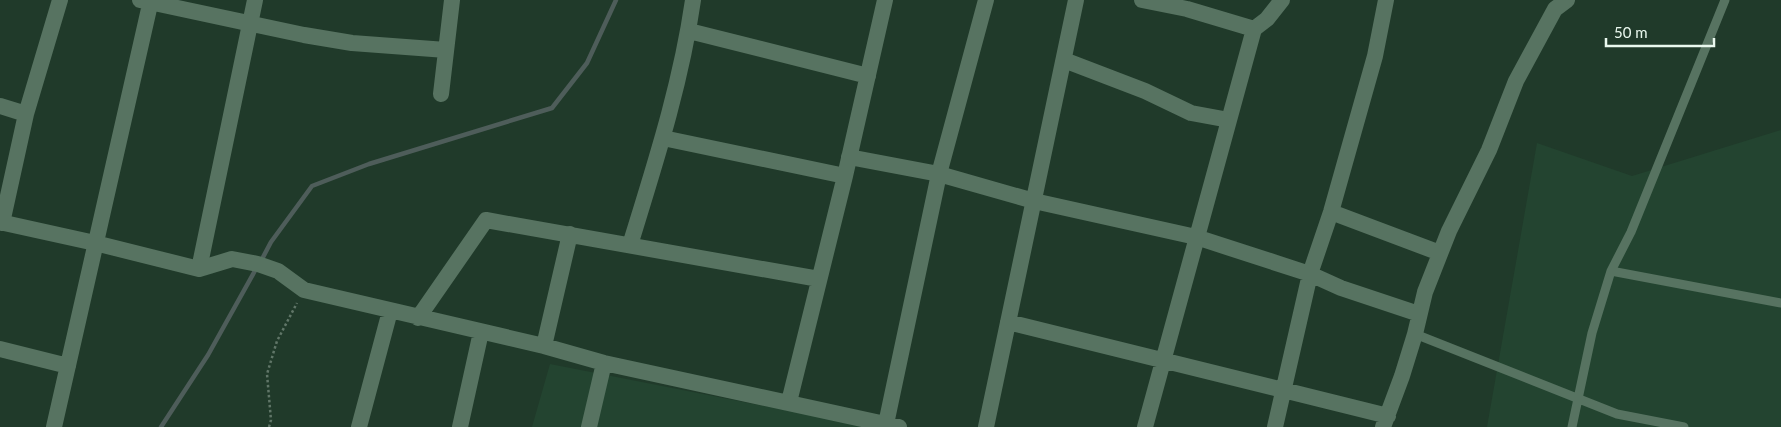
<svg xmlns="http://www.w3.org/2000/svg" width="1781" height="427" viewBox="0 0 1781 427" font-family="Lato,sans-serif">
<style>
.built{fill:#234430}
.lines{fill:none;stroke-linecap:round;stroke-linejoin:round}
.stream{stroke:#4e5d5a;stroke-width:4.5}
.path{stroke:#607668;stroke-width:2.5;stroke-dasharray:2.5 2.5;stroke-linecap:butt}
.service{stroke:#577361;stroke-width:9}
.minor{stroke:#577361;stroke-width:16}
</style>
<rect width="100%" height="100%" fill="#203a2a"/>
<path class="built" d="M 1781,130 L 1781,427 L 1487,427 L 1537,143 L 1632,176 Z
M 550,364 L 871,427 L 532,427 Z"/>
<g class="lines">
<path class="stream" d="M 261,261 L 271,242 L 312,186 L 369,164 L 552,108 L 587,63 L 616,0
M 161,427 L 208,355 L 257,267"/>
<path class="path" d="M 269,427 L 271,420 L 267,374 L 277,341 L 297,303"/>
<path class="service" d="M 1611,271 L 1781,303
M 1415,334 L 1617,414 L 1684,427
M 1572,427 L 1592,333 L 1611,271 L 1631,232 L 1725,0"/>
<path class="minor" d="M 140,0 L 304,35 L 352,43 L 446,50
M 1142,0 L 1187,9 L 1254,29
M 689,31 L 868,76
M 1064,60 L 1145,91 L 1191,113 L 1229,120
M 441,94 L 452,0
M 0,106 L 26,114
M 663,138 L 845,176
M 849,157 L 939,174 L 1034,201 L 1196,237 L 1310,274 L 1341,288 L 1419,314
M 1331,212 L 1440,253
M 0,222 L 95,243 L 199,269 L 232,259 L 258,264 L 278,271 L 304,290 L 544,346 L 604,363 L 899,427
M 2,223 L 26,114 L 60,0
M 630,245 C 655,164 681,84 693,0
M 199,269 L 255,0
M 418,318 L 486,220 L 819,279
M 1008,322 L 1388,416
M 544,346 L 570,234
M 0,349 L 68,366
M 789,402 L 845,176 L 885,0
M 886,424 L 939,174 L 986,0
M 54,427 L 151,0
M 359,427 L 390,311
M 460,427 L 481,332
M 589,427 L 604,363
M 986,427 L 1076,0
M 1145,427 L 1254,29 L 1267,19 L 1282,0
M 1275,427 L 1310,274 L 1331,212 L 1375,56 L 1386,0
M 1383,427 L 1402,376 L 1415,334 L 1425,292 L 1449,231 L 1489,150 L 1516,81 L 1555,9 L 1567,0"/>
</g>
<path d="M1606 38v8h108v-8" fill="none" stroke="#e9f8ee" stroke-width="2.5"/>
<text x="1614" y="38" font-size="15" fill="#e9f8ee" stroke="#203a2a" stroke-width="4" paint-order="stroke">50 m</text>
</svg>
